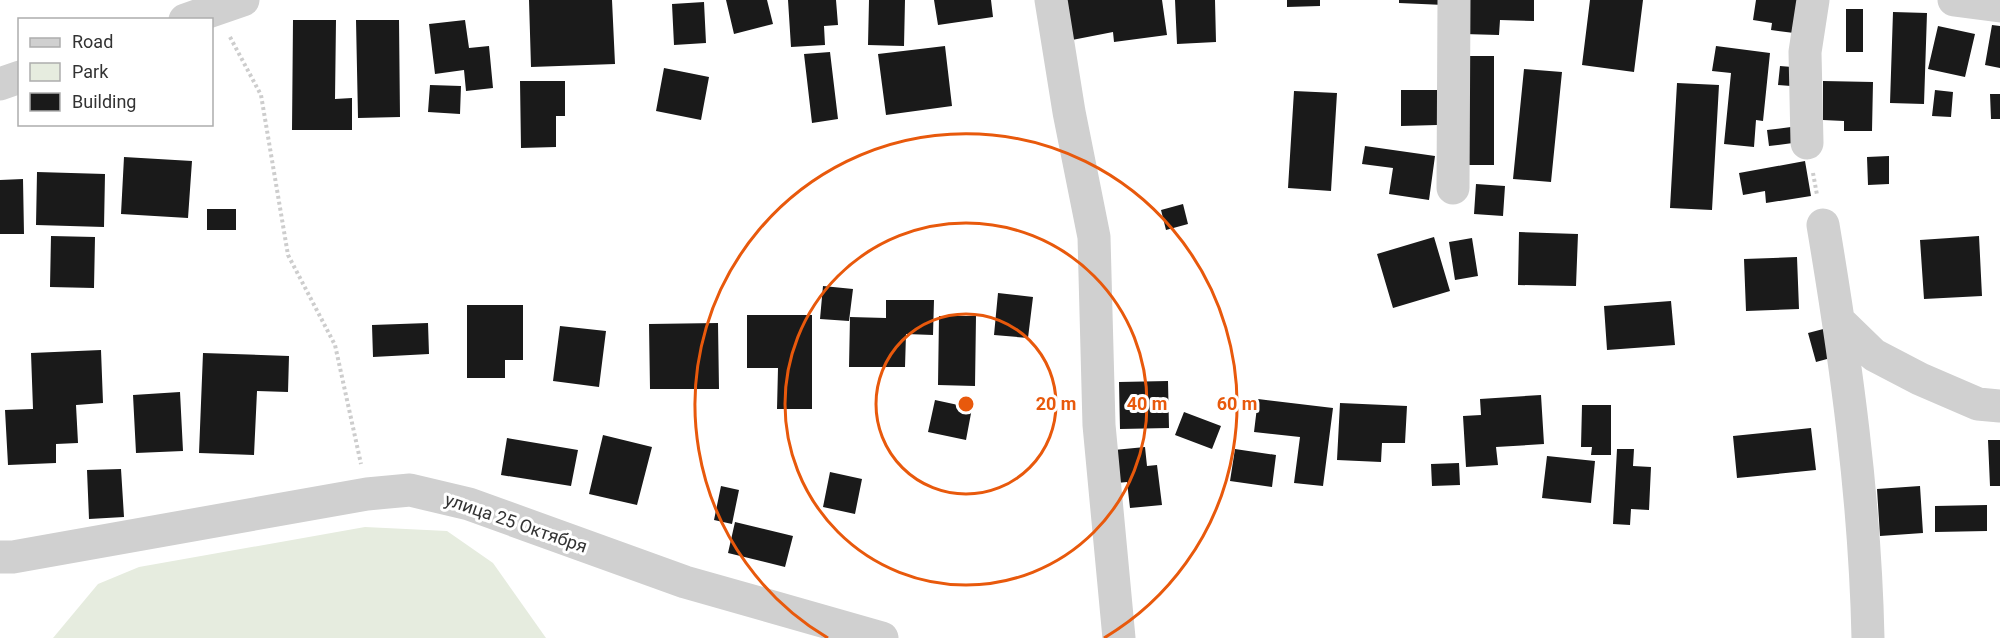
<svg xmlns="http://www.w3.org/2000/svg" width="2000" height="638" viewBox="0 0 2000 638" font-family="Roboto,sans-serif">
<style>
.green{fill:#e6ecdf}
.building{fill:#1a1a1a}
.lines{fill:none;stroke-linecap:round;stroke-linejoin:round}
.path{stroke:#cdcdcd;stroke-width:4;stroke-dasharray:3 3;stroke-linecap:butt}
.minor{stroke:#d0d0d0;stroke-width:33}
.ring{fill:none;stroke:#e8590c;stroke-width:3}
.labels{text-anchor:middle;stroke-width:6;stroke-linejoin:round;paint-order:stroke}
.street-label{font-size:18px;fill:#333;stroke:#fff}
.centre{fill:#e8590c;stroke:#fff;stroke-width:3}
.ring-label{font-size:18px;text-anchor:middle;font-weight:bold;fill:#e8590c;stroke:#fff;stroke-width:6;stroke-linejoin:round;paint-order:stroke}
</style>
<rect width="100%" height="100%" fill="#fff"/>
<path class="green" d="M 365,527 L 447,531 L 493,563 L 546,638 L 53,638 L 98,584 L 139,567 Z"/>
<path class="building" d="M 529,0 L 612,0 L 615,64 L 531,67 Z
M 726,0 L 767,0 L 773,24 L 734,34 Z
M 788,0 L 836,0 L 838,25 L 824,26 L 825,45 L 791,47 Z
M 869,0 L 905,0 L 904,46 L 868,45 Z
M 934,0 L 991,0 L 993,17 L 938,25 Z
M 1064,0 L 1162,0 L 1167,35 L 1114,42 L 1113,32 L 1072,40 Z
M 1175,0 L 1215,0 L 1216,42 L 1177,44 Z
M 1287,0 L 1320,0 L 1320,6 L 1287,7 Z
M 1399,0 L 1444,0 L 1444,5 L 1399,3 Z
M 1465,0 L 1534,0 L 1534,21 L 1500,20 L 1499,35 L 1464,34 Z
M 1590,0 L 1643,0 L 1634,72 L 1582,65 Z
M 1756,0 L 1798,0 L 1794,33 L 1771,30 L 1772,23 L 1753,20 Z
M 704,2 L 706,43 L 674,45 L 672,4 Z
M 1846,9 L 1863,9 L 1863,52 L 1846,52 Z
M 1893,12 L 1927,13 L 1924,104 L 1890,103 Z
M 293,20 L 336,20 L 335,99 L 352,98 L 352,130 L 292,130 Z
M 356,20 L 399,20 L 400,117 L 358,118 Z
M 465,20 L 469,48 L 489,46 L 493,88 L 466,91 L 464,70 L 435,74 L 429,24 Z
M 1992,25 L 2000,26 L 2000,68 L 1985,65 Z
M 1938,26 L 1975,34 L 1965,77 L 1928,69 Z
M 945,46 L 952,106 L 886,115 L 878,54 Z
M 1716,46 L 1770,53 L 1763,121 L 1756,120 L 1754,147 L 1724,144 L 1731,73 L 1712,71 Z
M 830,52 L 838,119 L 812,123 L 804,54 Z
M 1464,56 L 1494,56 L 1494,165 L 1464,165 Z
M 1780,66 L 1792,67 L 1791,86 L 1778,85 Z
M 664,68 L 709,77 L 701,120 L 656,111 Z
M 1524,69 L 1562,72 L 1551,182 L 1513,179 Z
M 520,81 L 565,81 L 565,116 L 556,116 L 556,147 L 521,148 Z
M 1823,81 L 1873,82 L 1872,131 L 1844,131 L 1844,121 L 1823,120 Z
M 1677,83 L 1719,85 L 1712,210 L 1670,208 Z
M 430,85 L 461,86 L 460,114 L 428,112 Z
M 1401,90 L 1437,90 L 1437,125 L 1401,126 Z
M 1935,90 L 1953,92 L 1951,117 L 1932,116 Z
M 1294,91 L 1337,93 L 1331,191 L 1288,188 Z
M 1990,94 L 2000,94 L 2000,119 L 1991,119 Z
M 1791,127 L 1793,143 L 1769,146 L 1767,130 Z
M 1365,146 L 1435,156 L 1429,200 L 1389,194 L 1393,168 L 1362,164 Z
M 1889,156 L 1889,184 L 1868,185 L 1867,157 Z
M 124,157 L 192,161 L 188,218 L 121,214 Z
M 1805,161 L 1811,196 L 1766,203 L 1765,191 L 1743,195 L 1739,173 Z
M 37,172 L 105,174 L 104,227 L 36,225 Z
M 23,179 L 24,234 L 0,234 L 0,180 Z
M 1476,184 L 1505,186 L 1503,216 L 1474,214 Z
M 1183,204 L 1188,224 L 1166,230 L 1161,210 Z
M 207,209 L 236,209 L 236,230 L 207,230 Z
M 1519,232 L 1578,234 L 1576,286 L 1518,285 Z
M 51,236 L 95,237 L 94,288 L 50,287 Z
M 1979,236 L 1982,296 L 1924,299 L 1920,240 Z
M 1434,237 L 1450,291 L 1393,308 L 1377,254 Z
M 1472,238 L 1478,276 L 1455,280 L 1449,242 Z
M 1797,257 L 1799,309 L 1746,311 L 1744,259 Z
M 823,286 L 853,289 L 849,321 L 820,319 Z
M 998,293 L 1033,297 L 1028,338 L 994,335 Z
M 886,300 L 934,300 L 933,335 L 906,334 L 905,367 L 849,367 L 850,317 L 886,318 Z
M 1671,301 L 1675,345 L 1607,350 L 1604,306 Z
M 467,305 L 523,305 L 523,360 L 505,360 L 505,378 L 467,378 Z
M 747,315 L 812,315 L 812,409 L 777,409 L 778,368 L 747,368 Z
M 939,316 L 976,316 L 975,386 L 938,385 Z
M 428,323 L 429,354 L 373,357 L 372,325 Z
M 718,323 L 719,389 L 650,389 L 649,324 Z
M 560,326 L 606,331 L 599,387 L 553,381 Z
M 1831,327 L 1838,356 L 1816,362 L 1808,333 Z
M 101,350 L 103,403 L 76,405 L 78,443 L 56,444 L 56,463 L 8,465 L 5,410 L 33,409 L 31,353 Z
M 203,353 L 289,356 L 288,392 L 257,391 L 254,455 L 199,453 Z
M 1168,381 L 1169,428 L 1120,429 L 1119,382 Z
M 180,392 L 183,451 L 136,453 L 133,395 Z
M 1541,395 L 1544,444 L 1496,447 L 1498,465 L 1466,467 L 1463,416 L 1481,415 L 1480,399 Z
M 1258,399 L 1333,408 L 1323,486 L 1294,483 L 1300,437 L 1254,432 Z
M 935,400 L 972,408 L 966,440 L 928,432 Z
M 1340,403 L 1407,406 L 1405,443 L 1382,443 L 1381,462 L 1337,460 Z
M 1582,405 L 1611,405 L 1611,455 L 1591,455 L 1592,447 L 1581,447 Z
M 1184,412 L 1221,426 L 1212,449 L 1175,435 Z
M 1811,428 L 1816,470 L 1737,478 L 1733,436 Z
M 603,435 L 652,447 L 637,505 L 589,494 Z
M 507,438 L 578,450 L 571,486 L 501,475 Z
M 1988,440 L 2000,440 L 2000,486 L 1990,486 Z
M 1145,447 L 1147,466 L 1157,465 L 1162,505 L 1130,508 L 1127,482 L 1117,483 L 1114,450 Z
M 1235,449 L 1276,455 L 1272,487 L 1230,481 Z
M 1617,449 L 1634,449 L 1633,466 L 1651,467 L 1649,510 L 1631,509 L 1630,525 L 1613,524 Z
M 1547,456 L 1595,461 L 1591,503 L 1542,498 Z
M 1459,463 L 1460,485 L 1432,486 L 1431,464 Z
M 121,469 L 124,517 L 89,519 L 87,470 Z
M 830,472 L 862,479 L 855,514 L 823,507 Z
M 721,486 L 739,490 L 732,524 L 714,520 Z
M 1920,486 L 1923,533 L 1880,536 L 1877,489 Z
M 1987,505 L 1987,531 L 1935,532 L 1935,506 Z
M 735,522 L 793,536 L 785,567 L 728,553 Z"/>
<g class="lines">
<path class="path" d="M 230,37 L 261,95 L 288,255 L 335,345 L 361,464
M 1813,173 L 1817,195"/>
<path class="minor" d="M 1051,0 L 1069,112 L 1094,237 L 1099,425 L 1119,638
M 1954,0 L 2000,6
M 185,20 L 243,0
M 0,84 L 20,77
M 1807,143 L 1805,52 L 1813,0
M 1453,188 L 1454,0
M 1823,225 C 1846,362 1865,499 1868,638
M 1839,321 L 1874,355 L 1920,379 L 1978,404 L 2000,406
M 0,557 L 13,557 L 367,494 L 410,490 L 469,504 L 685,582 L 882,638"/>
</g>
<g class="ring">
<circle cx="966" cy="404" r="90"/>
<circle cx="966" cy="404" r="181"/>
<path d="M828 638A271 271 0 1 1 1104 638"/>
</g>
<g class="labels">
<g class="street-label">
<text transform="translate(516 523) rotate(19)" y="6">улица 25 Октября</text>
</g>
</g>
<circle cx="966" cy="404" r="9" class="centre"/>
<g class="ring-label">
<text x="1056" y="410">20 m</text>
<text x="1147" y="410">40 m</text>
<text x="1237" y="410">60 m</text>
</g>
<rect x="18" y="18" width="195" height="108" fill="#ffffff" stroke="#adadad" stroke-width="1.5"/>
<rect x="30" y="38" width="30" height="9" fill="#d0d0d0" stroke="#adadad" stroke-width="1.5"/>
<text x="72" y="48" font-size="18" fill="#333333">Road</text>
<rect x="30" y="63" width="30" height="18" fill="#e6ecdf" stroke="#adadad" stroke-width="1.5"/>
<text x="72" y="78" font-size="18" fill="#333333">Park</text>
<rect x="30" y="93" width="30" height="18" fill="#1a1a1a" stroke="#adadad" stroke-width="1.5"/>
<text x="72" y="108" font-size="18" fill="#333333">Building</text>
</svg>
